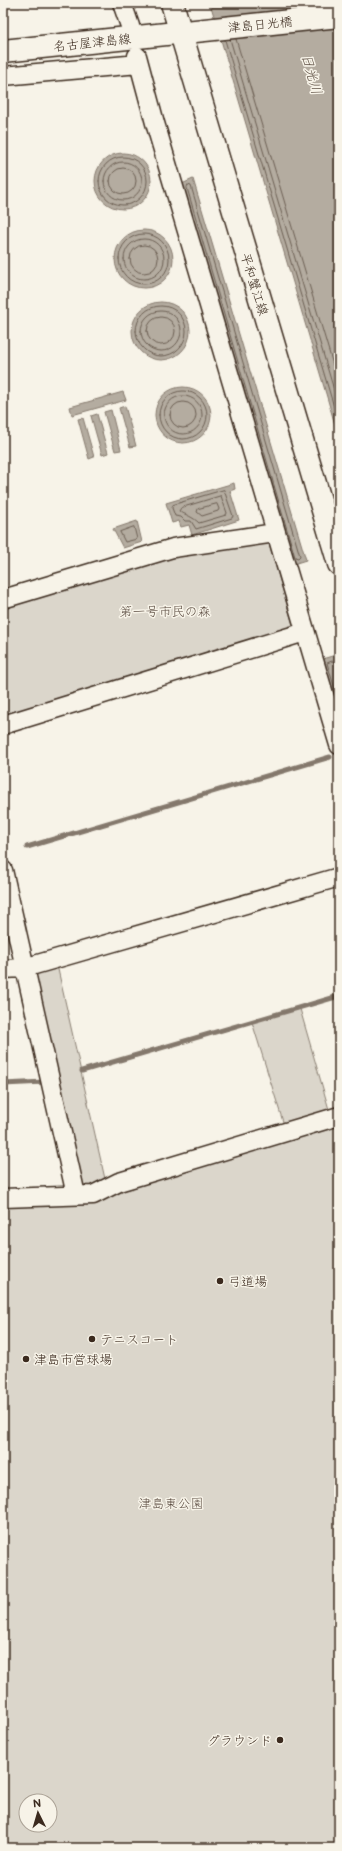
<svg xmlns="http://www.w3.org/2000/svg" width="342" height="1851" viewBox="0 0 342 1851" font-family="'Balsamiq Sans','Klee One',sans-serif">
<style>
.green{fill:#dbd6cb;stroke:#8b8074;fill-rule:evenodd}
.water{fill:#b4aca0;stroke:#84786c}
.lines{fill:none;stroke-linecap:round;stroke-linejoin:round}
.shore{stroke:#6b5e52;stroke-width:1}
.stream{stroke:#84786c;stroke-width:5}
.minor-casing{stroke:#3b2a1e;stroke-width:21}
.secondary-casing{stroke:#3b2a1e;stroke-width:25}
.primary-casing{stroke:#3b2a1e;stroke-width:25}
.minor{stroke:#f7f3e8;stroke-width:18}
.secondary{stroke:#f7f3e8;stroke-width:22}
.primary{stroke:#f7f3e8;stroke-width:22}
.poi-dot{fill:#3b2a1e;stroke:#f7f3e8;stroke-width:1.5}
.labels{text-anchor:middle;stroke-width:3;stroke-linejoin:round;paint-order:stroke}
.street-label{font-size:13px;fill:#3b2a1e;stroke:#f7f3e8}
.park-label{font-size:13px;fill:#5b4c41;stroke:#f7f3e8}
.poi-label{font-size:13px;fill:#3b2a1e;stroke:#f7f3e8;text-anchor:start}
.water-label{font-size:14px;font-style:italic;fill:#5f5145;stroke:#f7f3e8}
</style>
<rect width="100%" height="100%" fill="#f7f3e8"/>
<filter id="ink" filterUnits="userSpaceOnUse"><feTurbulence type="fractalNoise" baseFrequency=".025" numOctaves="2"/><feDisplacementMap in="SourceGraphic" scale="8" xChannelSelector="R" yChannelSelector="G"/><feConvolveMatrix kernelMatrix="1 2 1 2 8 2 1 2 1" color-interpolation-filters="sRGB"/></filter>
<g filter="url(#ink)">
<path class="green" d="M 268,540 L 293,625 L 289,631 L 3,717 L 3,605 L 155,557 Z
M 57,965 L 105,1179 L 115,1190 L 284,1125 L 252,1022 L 300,1009 L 330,1113 L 339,1125 L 339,1848 L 3,1848 L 3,1204 L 68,1202 L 31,972 ZM 26,1801 L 50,1801 L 50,1825 L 26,1825 Z"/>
<path class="water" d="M 210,3 L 339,3 L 339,439 L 327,397 Z
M95 181a28 28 0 1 1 56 0a28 28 0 1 1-56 0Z
M 193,179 L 306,560 L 293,564 L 182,184 Z
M115 259a29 29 0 1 1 58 0a29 29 0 1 1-58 0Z
M132 331a29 29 0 1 1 58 0a29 29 0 1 1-58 0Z
M155 415a28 28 0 1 1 56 0a28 28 0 1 1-56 0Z
M 123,392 L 126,400 L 72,415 L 70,407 Z
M 125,406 L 136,446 L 130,447 L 119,408 Z
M 111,410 L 121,450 L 115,451 L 104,412 Z
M 97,414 L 108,453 L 102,455 L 91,416 Z
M 83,418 L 94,457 L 89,459 L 78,419 Z
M 234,483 L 235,489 L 230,491 L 239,520 L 192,535 L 189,525 L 181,527 L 179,521 L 172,523 L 166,503 Z
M 137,521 L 142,542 L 123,548 L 113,529 Z
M 336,655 L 339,666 L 339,716 L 322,659 Z"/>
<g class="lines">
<path class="shore" d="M 230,39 L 339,407
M 236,39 L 339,385
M 225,40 L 339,424
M99 181a24 24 0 1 1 48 0a24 24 0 1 1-48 0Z
M104 181a19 19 0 1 1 38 0a19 19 0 1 1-38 0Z
M110 181a13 13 0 1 1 26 0a13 13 0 1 1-26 0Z
M 188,185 L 191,186 L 300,556 L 298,558 L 295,557 L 187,188 Z
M119 259a25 25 0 1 1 50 0a25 25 0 1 1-50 0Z
M124 259a20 20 0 1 1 40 0a20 20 0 1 1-40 0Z
M130 259a14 14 0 1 1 28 0a14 14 0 1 1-28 0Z
M136 331a25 25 0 1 1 50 0a25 25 0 1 1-50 0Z
M141 331a20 20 0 1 1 40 0a20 20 0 1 1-40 0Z
M147 331a14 14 0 1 1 28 0a14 14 0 1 1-28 0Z
M159 415a24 24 0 1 1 48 0a24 24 0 1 1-48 0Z
M164 415a19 19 0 1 1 38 0a19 19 0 1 1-38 0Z
M170 415a13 13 0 1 1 26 0a13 13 0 1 1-26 0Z
M 224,490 L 233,516 L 232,518 L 196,529 L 191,521 L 185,521 L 181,517 L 175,516 L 172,508 L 173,505 Z
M 221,496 L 227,513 L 226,515 L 199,523 C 193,517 186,515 179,511 L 181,508 Z
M 217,504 L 219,509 L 218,511 L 202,516 L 197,512 L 198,509 Z
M 134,527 L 137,539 L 125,542 L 120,532 Z
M 339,664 L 332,661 L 327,663 L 339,702"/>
<path class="stream" d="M 27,847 L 330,757
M 82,1071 L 339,996
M 3,1084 L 45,1082"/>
<g class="minor-casing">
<path id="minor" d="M 122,3 L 130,26
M 137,56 L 155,123 L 339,745
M 3,76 L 139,64
M 3,599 L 173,548 L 275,533
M 3,725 L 305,632
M 3,870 L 76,1195
M 3,969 L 24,968 L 339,877
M 3,1198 L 93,1195 L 119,1182 L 339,1116"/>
</g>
<g class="secondary-casing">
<path id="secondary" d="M 172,3 L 339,564"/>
</g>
<g class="primary-casing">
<path id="primary" d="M 3,51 L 339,16"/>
</g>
<use href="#minor" class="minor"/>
<use href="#secondary" class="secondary"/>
<use href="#primary" class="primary"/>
</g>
</g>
<g class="poi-dot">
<circle cx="220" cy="1281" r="4"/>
<circle cx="92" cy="1339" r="4"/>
<circle cx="26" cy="1359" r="4"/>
<circle cx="280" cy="1740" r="4"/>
</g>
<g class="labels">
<g class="street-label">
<text transform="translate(260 24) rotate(-6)" y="5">津島日光橋</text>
<text transform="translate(92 42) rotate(-6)" y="5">名古屋津島線</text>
<text transform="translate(255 284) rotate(73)" y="5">平和蟹江線</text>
</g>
<g class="park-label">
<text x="165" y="616">第一号市民の森</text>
<text x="171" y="1508">津島東公園</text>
</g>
<g class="poi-label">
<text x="228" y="1286">弓道場</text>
<text x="100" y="1344">テニスコート</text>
<text x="34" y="1364">津島市営球場</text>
<text x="272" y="1745" text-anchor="end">グラウンド</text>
</g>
<g class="water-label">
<text transform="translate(312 74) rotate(74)" y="5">日光川</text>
</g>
</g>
<rect width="342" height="1851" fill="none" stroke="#f7f3e8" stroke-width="16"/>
<rect x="8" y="8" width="326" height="1835" fill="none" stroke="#3b2a1e" stroke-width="1.5" filter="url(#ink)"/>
<g transform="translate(38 1813) rotate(355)"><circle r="19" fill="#f7f3e8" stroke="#aca397"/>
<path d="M0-3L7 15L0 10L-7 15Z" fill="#3b2a1e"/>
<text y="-6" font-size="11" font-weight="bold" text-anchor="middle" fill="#3b2a1e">N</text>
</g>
</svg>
